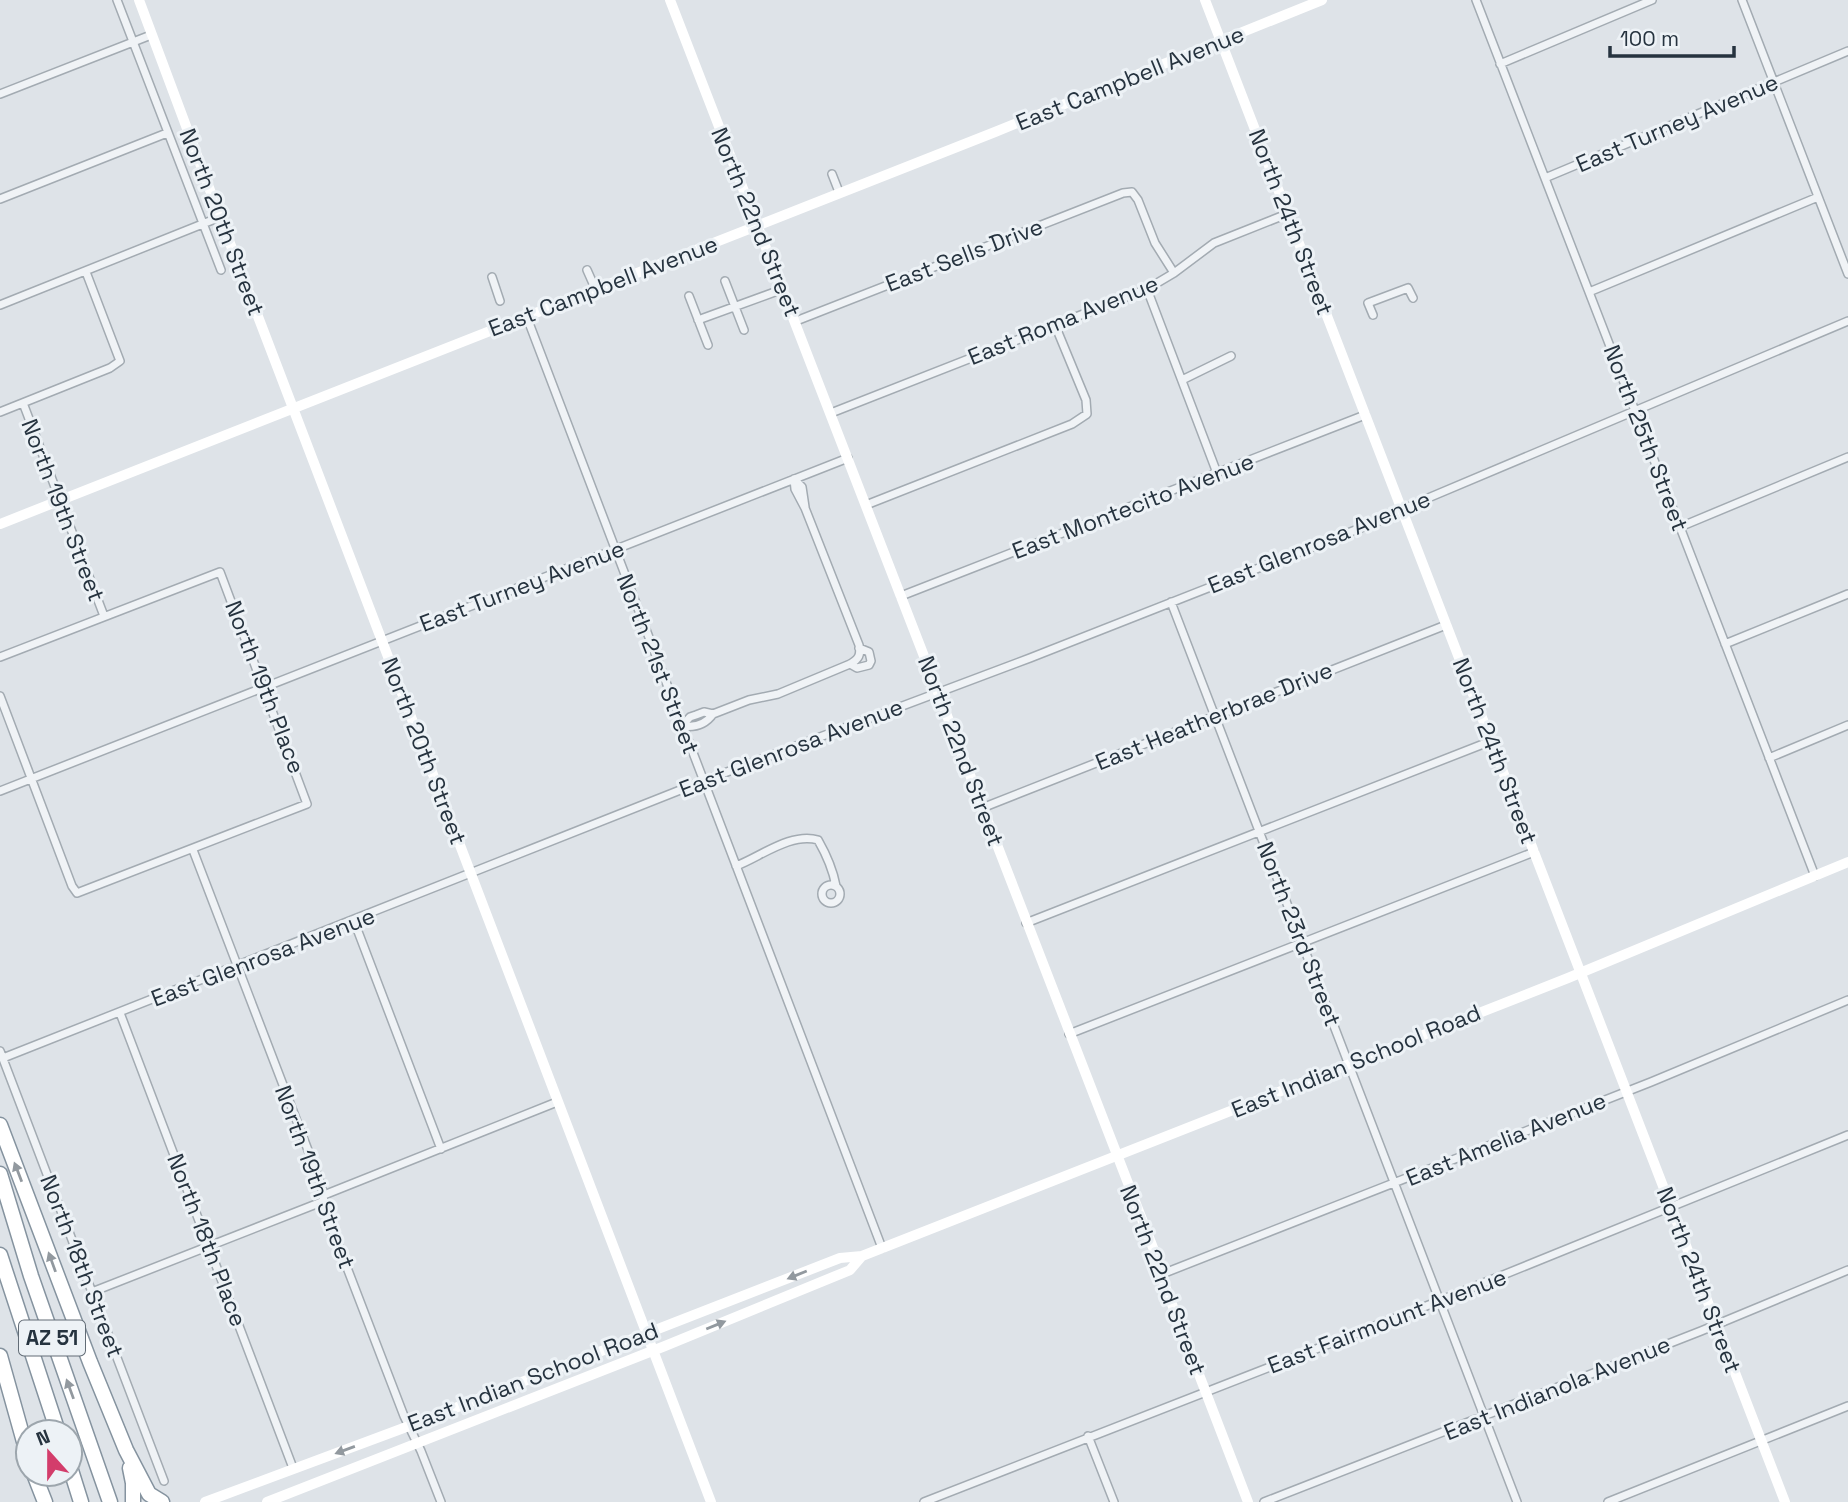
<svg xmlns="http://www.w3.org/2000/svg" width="1848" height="1502" viewBox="0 0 1848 1502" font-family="'Space Grotesk',sans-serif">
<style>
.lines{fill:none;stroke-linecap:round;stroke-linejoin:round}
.street-casing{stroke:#a3abb2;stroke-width:10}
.highway-casing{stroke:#85939f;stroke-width:17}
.street{stroke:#f0f3f6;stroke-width:7}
.secondary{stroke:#fff;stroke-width:10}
.highway{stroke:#fff;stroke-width:14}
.oneway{fill:#92999f}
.labels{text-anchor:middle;stroke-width:6;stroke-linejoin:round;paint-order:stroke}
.shield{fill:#edf2f6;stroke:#626c76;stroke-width:2}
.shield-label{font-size:21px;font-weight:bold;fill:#26333f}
.street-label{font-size:23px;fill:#26333f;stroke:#edf2f6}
</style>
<rect width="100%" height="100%" fill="#dee3e8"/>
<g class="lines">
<g class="street-casing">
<path id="street" d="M 117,0 L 221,270
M 1476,0 L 1815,876
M 1742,0 L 1848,274
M 1500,64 L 1652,0
M 0,94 L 151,35
M 832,174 L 839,192
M 1545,178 L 1848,51
M 0,199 L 167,133
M 587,270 L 595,288
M 492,277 L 500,301
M 725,281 L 744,330
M 1147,289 L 1217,473
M 1589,292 L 1818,197
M 689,296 L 708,345
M 0,305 L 220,217
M 526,315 L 882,1248
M 1373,315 L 1368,303 L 1408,288 L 1413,298
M 698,320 L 783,289
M 796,321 L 1123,193 L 1132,192 L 1138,200 L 1155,243 L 1174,273
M 1182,380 L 1231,356
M 23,403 L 104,616
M 0,412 L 110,368 L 120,361 L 86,272
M 831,413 L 1147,289 L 1174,273 L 1214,243 L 1287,214
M 794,479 L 802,487 L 805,507
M 866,505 L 1072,424 L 1087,414 L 1086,400 L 1055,325
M 1680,527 L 1848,457
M 901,596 L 1365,415
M 1171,602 L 1517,1502
M 1725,644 L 1848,594
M 0,657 L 220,572 L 307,804 L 77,893 L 72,886 L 0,696
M 850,664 L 857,668 L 869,665 L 871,661 L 869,652 L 859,648
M 682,726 L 690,717 L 696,715 L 704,712 L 713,714 L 749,700 L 778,694 L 850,664 C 859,659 861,655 859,645 L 805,508 L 795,489 L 794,479
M 682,726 C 695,728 705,725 713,714
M 1769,758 L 1848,725
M 0,791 L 848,458
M 982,808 L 1446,625
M 193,850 L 321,1184 L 326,1213 L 404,1416 L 421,1451 L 441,1502
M 736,866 C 760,857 791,832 818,840 C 826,854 833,870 836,886
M822 894a9 9 0 1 1 18 0a9 9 0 1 1-18 0Z
M 354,921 L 441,1149
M 1026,923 L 1491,741
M 120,1013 L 293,1468
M 1069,1034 L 1534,852
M 0,1051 L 164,1481
M 3,1058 L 703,781 L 1030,658 L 1386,518 L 1421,501 L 1848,321
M 324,1195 L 557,1102
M 1162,1274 L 1651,1082 L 1848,1000
M 92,1292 L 324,1201
M 1088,1436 L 1114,1502
M 924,1502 L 1439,1301 L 1848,1135
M 1264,1502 L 1701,1331 L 1848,1270
M 1608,1502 L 1848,1406"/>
</g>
<g class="highway-casing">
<path id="highway" d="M 0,1125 L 90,1362 L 126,1450 L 149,1494 L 162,1502
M 0,1174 L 31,1276 L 110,1502
M 0,1255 L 58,1432
M 0,1356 L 28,1456
M 70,1467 L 81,1502
M 130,1468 L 133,1483 L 133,1502
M 34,1474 L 45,1502"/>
</g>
<use href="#street" class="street"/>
<path class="secondary" d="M 139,0 L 220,217 L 711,1502
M 670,0 L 1157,1258 L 1165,1286 L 1248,1502
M 1205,0 L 1785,1502
M 0,524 L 995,132 L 1322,0
M 205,1502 L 409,1426 L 840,1258 L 862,1256 L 1568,978 L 1848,862
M 267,1502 L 665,1346 L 850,1270 L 862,1256"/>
<use href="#highway" class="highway"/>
</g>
<defs><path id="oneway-solid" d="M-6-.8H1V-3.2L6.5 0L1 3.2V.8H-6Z" transform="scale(1.75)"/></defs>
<g class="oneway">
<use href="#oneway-solid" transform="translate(18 1172) rotate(-111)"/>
<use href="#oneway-solid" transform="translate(52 1262) rotate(-110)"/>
<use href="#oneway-solid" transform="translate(797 1275) rotate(158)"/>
<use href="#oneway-solid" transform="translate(716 1325) rotate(-22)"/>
<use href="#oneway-solid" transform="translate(70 1389) rotate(-110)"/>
<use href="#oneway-solid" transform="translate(345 1450) rotate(160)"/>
</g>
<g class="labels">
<rect class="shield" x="19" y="1320.5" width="66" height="35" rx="5"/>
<g class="shield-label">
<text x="52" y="1345">AZ 51</text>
</g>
<g class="street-label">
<text transform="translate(1130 78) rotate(-22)" y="8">East Campbell Avenue</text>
<text transform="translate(1677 123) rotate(-23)" y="8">East Turney Avenue</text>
<text transform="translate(222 222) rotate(69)" y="8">North 20th Street</text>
<text transform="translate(756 222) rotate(68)" y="8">North 22nd Street</text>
<text transform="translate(1291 222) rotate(69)" y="8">North 24th Street</text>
<text transform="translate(964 255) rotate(-21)" y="8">East Sells Drive</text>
<text transform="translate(603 286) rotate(-21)" y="8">East Campbell Avenue</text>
<text transform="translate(1063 320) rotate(-22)" y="8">East Roma Avenue</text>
<text transform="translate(1646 438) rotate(69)" y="8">North 25th Street</text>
<text transform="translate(1133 506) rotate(-21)" y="8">East Montecito Avenue</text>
<text transform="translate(63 510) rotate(69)" y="8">North 19th Street</text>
<text transform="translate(1319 542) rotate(-22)" y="8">East Glenrosa Avenue</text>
<text transform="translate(522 586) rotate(-21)" y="8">East Turney Avenue</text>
<text transform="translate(658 664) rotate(69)" y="8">North 21st Street</text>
<text transform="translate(265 687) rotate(69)" y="8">North 19th Place</text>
<text transform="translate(1214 716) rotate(-22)" y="8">East Heatherbrae Drive</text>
<text transform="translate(791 748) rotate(-21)" y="8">East Glenrosa Avenue</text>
<text transform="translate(424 751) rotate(69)" y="8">North 20th Street</text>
<text transform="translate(961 751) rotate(69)" y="8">North 22nd Street</text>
<text transform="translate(1495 751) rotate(69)" y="8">North 24th Street</text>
<text transform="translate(1299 934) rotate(69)" y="8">North 23rd Street</text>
<text transform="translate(263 957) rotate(-21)" y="8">East Glenrosa Avenue</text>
<text transform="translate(1356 1061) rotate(-22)" y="8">East Indian School Road</text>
<text transform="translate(1506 1139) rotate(-22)" y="8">East Amelia Avenue</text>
<text transform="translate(315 1177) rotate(70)" y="8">North 19th Street</text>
<text transform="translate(207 1240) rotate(69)" y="8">North 18th Place</text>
<text transform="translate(82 1266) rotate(69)" y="8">North 18th Street</text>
<text transform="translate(1163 1280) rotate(69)" y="8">North 22nd Street</text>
<text transform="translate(1699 1280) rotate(69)" y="8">North 24th Street</text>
<text transform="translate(1387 1321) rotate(-21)" y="8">East Fairmount Avenue</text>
<text transform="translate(533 1377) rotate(-21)" y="8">East Indian School Road</text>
<text transform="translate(1557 1388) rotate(-22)" y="8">East Indianola Avenue</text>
</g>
</g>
<g transform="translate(49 1453) rotate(339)"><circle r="33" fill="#edf2f6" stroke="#9da6ad" stroke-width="2"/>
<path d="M0-5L12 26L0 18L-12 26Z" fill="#d33d6b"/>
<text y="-10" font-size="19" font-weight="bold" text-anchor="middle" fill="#26333f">N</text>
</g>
<path d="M1610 46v10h124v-10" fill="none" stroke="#26333f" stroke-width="3.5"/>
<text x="1620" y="46" font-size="21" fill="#26333f" stroke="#edf2f6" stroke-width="5" paint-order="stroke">100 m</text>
</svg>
